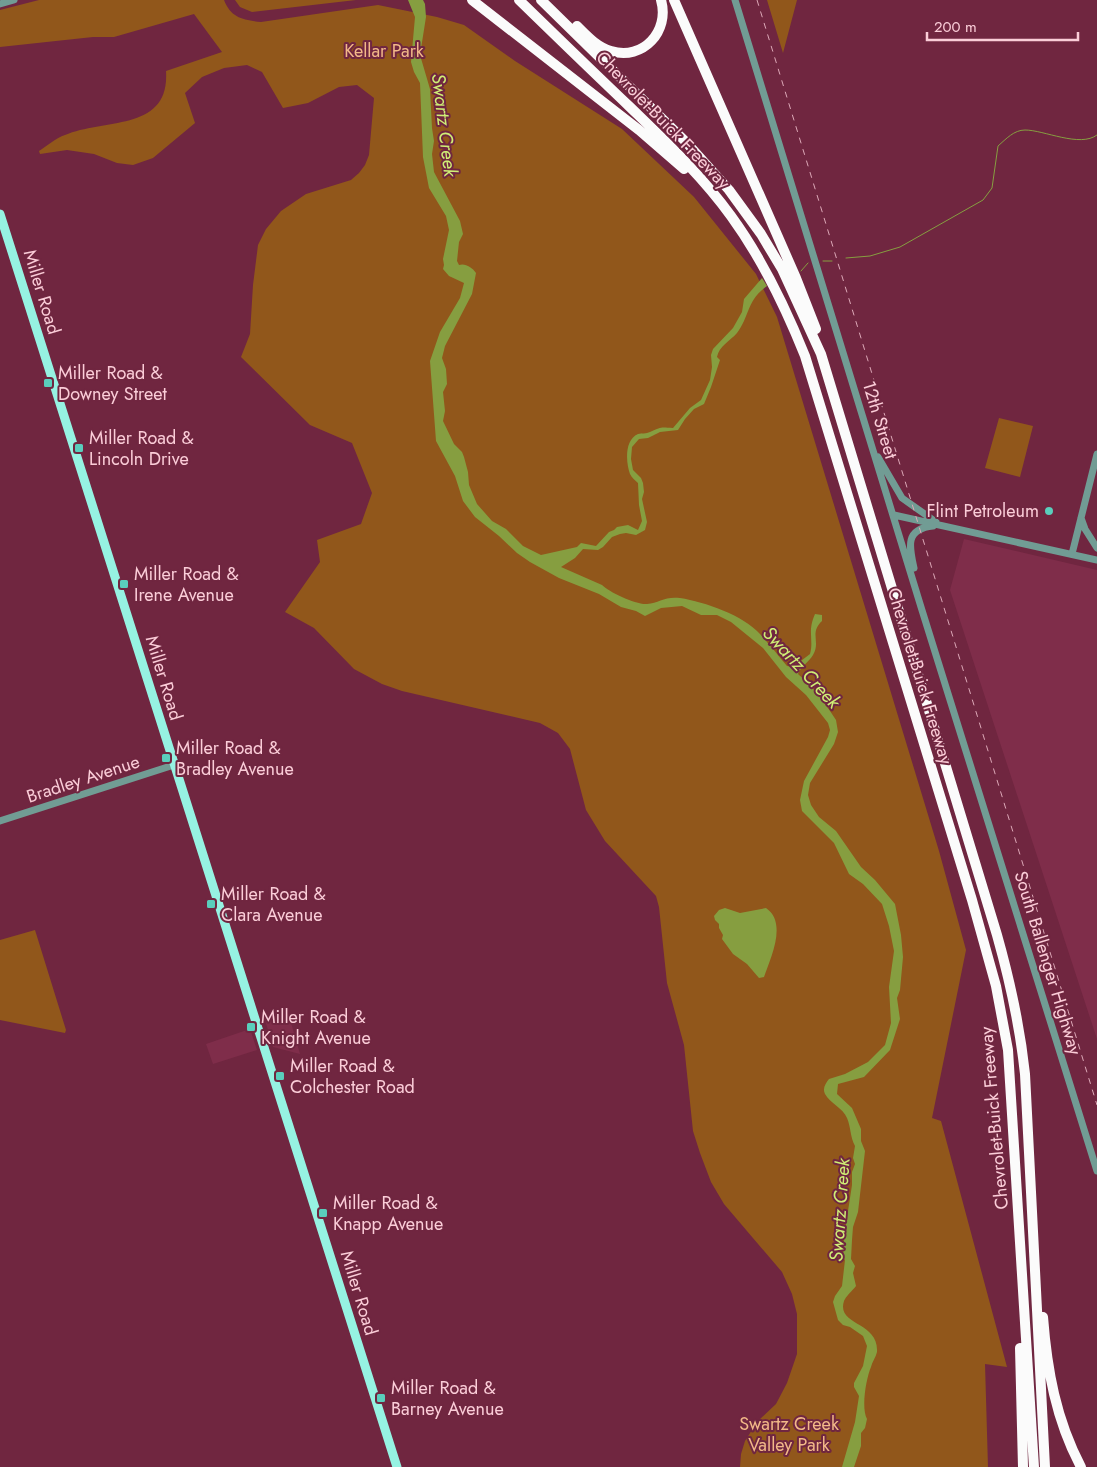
<svg xmlns="http://www.w3.org/2000/svg" width="1097" height="1467" viewBox="0 0 1097 1467" font-family="Jost,sans-serif">
<style>
.built{fill:#7f2d4a}
.green{fill:#91571b}
.water{fill:#869e40}
.lines{fill:none;stroke-linecap:round;stroke-linejoin:round}
.stream{stroke:#869e40;stroke-width:1}
.minor{stroke:#719c94;stroke-width:7}
.major{stroke:#96f2e2;stroke-width:9}
.highway{stroke:#fbfbfb;stroke-width:10}
.rail{stroke:#dda9b8;stroke-width:1;stroke-dasharray:6 6;stroke-linecap:butt}
.poi-dot{fill:#5acebc;stroke:#702640;stroke-width:2}
.labels{text-anchor:middle;stroke-width:4;stroke-linejoin:round;paint-order:stroke}
.park-label{font-size:18px;fill:#f2b988;stroke:#702640}
.street-label{font-size:18px;fill:#fbcdd8;stroke:#702640}
.poi-label{font-size:18px;fill:#fbcdd8;stroke:#702640;text-anchor:start}
.water-label{font-size:19px;font-style:italic;fill:#cfef75;stroke:#702640}
</style>
<rect width="100%" height="100%" fill="#702640"/>
<path class="built" d="M 964,539 L 1097,570 L 1097,1039 L 950,590 Z
M 288,1012 L 300,1054 L 273,1047 L 265,1020 Z
M 250,1029 L 257,1050 L 213,1064 L 206,1044 Z"/>
<path class="green" d="M 39,0 L 224,0 C 231,18 243,20 261,22 L 378,5 L 437,17 L 464,25 L 515,61 L 622,129 L 694,197 L 756,274 L 777,317 L 939,851 L 966,950 L 932,1118 L 941,1121 L 1007,1367 L 985,1364 L 988,1467 L 740,1467 L 741,1454 L 745,1441 L 757,1422 L 776,1404 L 787,1383 L 797,1354 L 797,1314 L 792,1294 L 782,1272 L 724,1204 L 711,1182 L 700,1153 L 693,1131 L 684,1045 L 667,983 L 659,907 L 656,896 L 605,841 L 586,810 L 570,749 L 558,733 L 540,723 L 402,691 L 382,684 L 354,669 L 314,628 L 285,612 L 320,562 L 317,540 L 361,524 L 372,493 L 352,443 L 310,425 L 241,357 L 250,334 L 253,285 L 258,245 L 266,229 L 281,211 L 306,194 L 351,180 L 359,173 L 365,165 L 369,155 L 374,98 L 357,85 L 339,87 L 308,103 L 283,108 L 262,72 L 247,65 L 224,68 L 202,77 L 185,93 L 195,123 L 153,158 L 133,165 L 117,163 L 94,154 L 67,150 L 40,154 L 39,151 C 47,146 56,138 65,135 C 104,118 170,132 166,71 L 222,52 L 194,14 L 114,37 L 93,37 L 0,47 L 0,10 Z
M 235,0 L 356,0 L 252,12 L 240,7 Z
M 767,0 L 797,0 L 783,53 Z
M 999,418 L 1033,426 L 1020,477 L 985,468 Z
M 35,930 L 66,1030 L 65,1033 L 0,1020 L 0,940 Z"/>
<path class="water" d="M 408,0 L 423,0 L 425,4 L 426,17 L 420,55 L 430,89 L 432,128 L 434,141 L 432,154 L 434,172 L 460,221 L 463,234 L 459,242 L 457,261 L 459,265 C 465,263 472,267 476,273 L 472,294 L 445,346 L 442,358 L 446,369 L 447,384 L 443,392 L 445,411 L 443,421 L 454,444 L 462,452 L 464,457 L 468,472 L 469,485 L 477,504 L 492,521 L 506,529 L 523,546 L 541,555 L 577,547 L 581,543 L 596,546 L 609,532 L 614,530 L 617,527 L 628,525 L 638,530 L 642,521 L 639,505 L 638,483 C 635,480 632,478 630,474 C 626,463 624,440 638,434 C 642,433 646,434 650,432 C 662,427 659,427 673,428 L 690,408 L 701,400 L 710,380 L 712,367 L 711,355 L 713,349 L 733,328 L 742,312 L 744,299 L 762,278 L 767,286 C 746,301 750,316 737,333 C 730,341 719,346 717,357 L 720,360 L 711,387 L 704,404 L 694,409 L 685,419 L 678,430 L 660,432 L 648,438 L 639,439 L 632,447 L 631,459 L 633,470 L 641,478 L 643,483 L 644,492 L 642,499 L 647,522 L 645,530 L 636,535 L 626,533 L 620,534 L 612,537 L 603,547 L 598,550 L 583,549 L 575,558 L 561,567 L 602,585 C 609,592 636,605 647,604 C 659,603 665,596 680,598 C 705,602 743,615 760,634 C 769,644 778,655 787,666 L 793,667 L 810,654 C 814,639 807,632 815,614 L 822,615 L 822,621 C 809,633 821,642 813,655 C 809,662 801,666 798,674 L 811,686 L 828,708 L 836,720 L 838,732 L 834,744 L 810,783 L 808,795 L 811,805 L 819,817 L 836,831 L 861,867 L 875,880 L 895,904 L 901,935 L 903,957 L 900,990 L 897,998 L 900,1019 L 890,1050 L 864,1077 L 838,1084 L 837,1094 L 852,1108 L 861,1129 L 861,1141 L 865,1151 L 858,1212 L 853,1227 L 852,1240 L 851,1259 L 855,1266 L 853,1273 L 856,1286 C 852,1291 846,1296 844,1301 C 836,1326 879,1321 877,1352 C 876,1357 872,1362 871,1367 C 866,1379 861,1408 867,1419 L 865,1428 L 861,1433 L 861,1446 L 854,1467 L 842,1467 L 855,1422 L 859,1396 L 854,1387 L 854,1383 L 863,1366 L 867,1346 L 863,1336 L 850,1327 L 843,1325 L 838,1320 L 833,1302 L 835,1296 L 842,1286 L 845,1260 L 843,1258 L 844,1237 L 852,1185 L 852,1172 L 855,1164 L 853,1158 L 855,1146 C 850,1137 851,1127 847,1118 C 843,1108 830,1103 825,1094 C 822,1088 826,1083 829,1079 L 845,1074 L 868,1062 L 885,1045 L 891,1023 L 889,987 L 894,951 L 889,926 L 882,904 L 863,884 L 849,874 L 834,843 L 802,811 L 800,800 L 804,781 L 828,737 L 830,730 L 828,723 L 806,695 L 786,677 L 763,648 L 731,622 L 717,615 L 701,615 L 682,606 L 661,608 L 645,616 L 636,611 L 621,607 L 599,594 L 559,578 L 530,562 L 517,553 L 499,536 L 475,517 L 463,501 L 455,476 L 436,441 L 430,361 L 440,332 L 460,298 L 464,283 L 449,276 L 443,269 L 444,265 L 443,259 L 449,230 L 446,216 L 429,188 L 423,157 L 420,83 L 414,72 L 411,62 L 415,17 Z
M 725,908 L 740,913 L 766,908 C 788,923 770,959 764,977 L 759,978 L 747,964 L 733,954 L 722,939 L 723,935 L 719,928 L 719,924 L 715,920 L 714,916 L 719,910 Z"/>
<g class="lines">
<path class="stream" d="M 846,258 L 870,256 L 900,247 L 983,200 L 992,188 L 998,146 C 1006,139 1014,130 1025,130 C 1044,130 1080,148 1097,135
M 823,261 L 832,261
M 801,271 L 808,263"/>
<path class="minor" d="M 735,0 L 921,607 L 1097,1171
M 0,4 L 14,0
M 878,457 L 902,498 L 936,522
M 894,515 L 1097,560
M 1081,518 L 1085,529 L 1097,548
M 1072,554 L 1097,454
M 914,568 C 909,546 905,529 933,526
M 0,821 L 174,765"/>
<path class="major" d="M 0,214 L 397,1467"/>
<path class="highway" d="M 472,0 L 639,130 L 684,169
M 519,0 C 556,36 593,72 631,108 C 666,142 702,176 731,216 C 763,260 785,306 805,356 L 972,900 L 996,986 L 1008,1050 L 1034,1467
M 541,0 L 686,142 L 729,190 L 761,234 L 782,269 L 821,354 L 997,935 C 1010,981 1020,1027 1025,1074 L 1045,1467
M 674,0 L 796,278 L 816,329
M 577,26 C 587,36 597,47 611,51 C 643,61 670,31 661,0
M 1043,1317 C 1047,1370 1056,1420 1081,1467
M 1020,1348 L 1023,1467"/>
<path class="rail" d="M 757,0 L 1097,1105"/>
</g>
<g class="poi-dot">
<rect x="43" y="378" width="10" height="10" rx="2.5"/>
<rect x="74" y="443" width="10" height="10" rx="2.5"/>
<circle cx="1049" cy="511" r="5"/>
<rect x="119" y="579" width="10" height="10" rx="2.5"/>
<rect x="161" y="753" width="10" height="10" rx="2.5"/>
<rect x="206" y="899" width="10" height="10" rx="2.5"/>
<rect x="246" y="1022" width="10" height="10" rx="2.5"/>
<rect x="275" y="1071" width="10" height="10" rx="2.5"/>
<rect x="318" y="1208" width="10" height="10" rx="2.5"/>
<rect x="376" y="1393" width="10" height="10" rx="2.5"/>
</g>
<g class="labels">
<g class="park-label">
<text x="384" y="57">Kellar Park</text>
<text x="789" y="1430">Swartz Creek<tspan x="789" dy="21">Valley Park</tspan></text>
</g>
<g class="street-label">
<text transform="translate(663 120) rotate(46)" y="6">Chevrolet-Buick Freeway</text>
<text transform="translate(42 292) rotate(73)" y="6">Miller Road</text>
<text transform="translate(880 420) rotate(73)" y="6">12th Street</text>
<text transform="translate(920 676) rotate(73)" y="6">Chevrolet-Buick Freeway</text>
<text transform="translate(164 678) rotate(73)" y="6">Miller Road</text>
<text transform="translate(83 779) rotate(-18)" y="6">Bradley Avenue</text>
<text transform="translate(1048 963) rotate(73)" y="6">South Ballenger Highway</text>
<text transform="translate(994 1118) rotate(-95)" y="6">Chevrolet-Buick Freeway</text>
<text transform="translate(359 1293) rotate(73)" y="6">Miller Road</text>
</g>
<g class="poi-label">
<text x="58" y="379">Miller Road &amp;<tspan x="58" dy="21">Downey Street</tspan></text>
<text x="89" y="444">Miller Road &amp;<tspan x="89" dy="21">Lincoln Drive</tspan></text>
<text x="1039" y="517" text-anchor="end">Flint Petroleum</text>
<text x="134" y="580">Miller Road &amp;<tspan x="134" dy="21">Irene Avenue</tspan></text>
<text x="176" y="754">Miller Road &amp;<tspan x="176" dy="21">Bradley Avenue</tspan></text>
<text x="221" y="900">Miller Road &amp;<tspan x="221" dy="21">Clara Avenue</tspan></text>
<text x="261" y="1023">Miller Road &amp;<tspan x="261" dy="21">Knight Avenue</tspan></text>
<text x="290" y="1072">Miller Road &amp;<tspan x="290" dy="21">Colchester Road</tspan></text>
<text x="333" y="1209">Miller Road &amp;<tspan x="333" dy="21">Knapp Avenue</tspan></text>
<text x="391" y="1394">Miller Road &amp;<tspan x="391" dy="21">Barney Avenue</tspan></text>
</g>
<g class="water-label">
<text transform="translate(445 125) rotate(83)" y="7">Swartz Creek</text>
<text transform="translate(802 667) rotate(47)" y="7">Swartz Creek</text>
<text transform="translate(839 1210) rotate(-86)" y="7">Swartz Creek</text>
</g>
</g>
<path d="M927 32v8h151v-8" fill="none" stroke="#fbcdd8" stroke-width="2.5"/>
<text x="934" y="32" font-size="15" fill="#fbcdd8" stroke="#702640" stroke-width="4" paint-order="stroke">200 m</text>
</svg>
